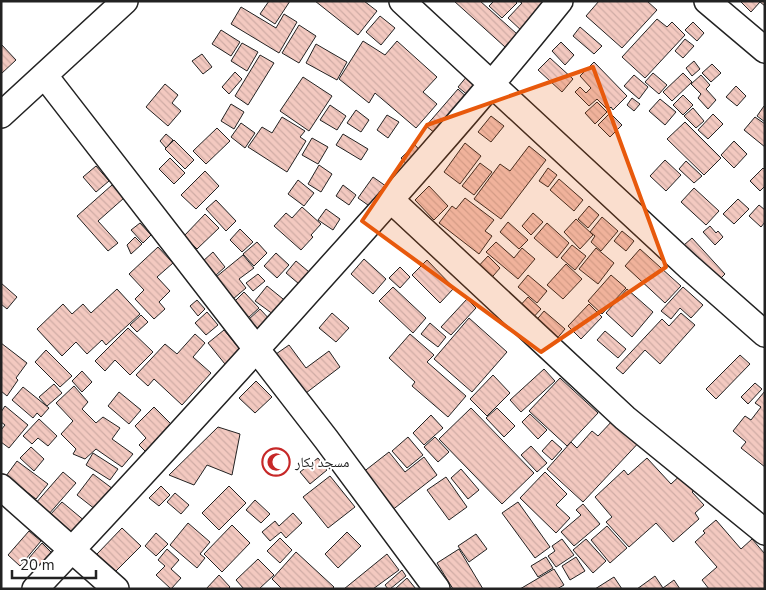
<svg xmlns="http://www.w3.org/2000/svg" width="766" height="590" viewBox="0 0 766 590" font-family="'Nunito Sans','Noto Naskh Arabic',sans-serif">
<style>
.building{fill:url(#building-back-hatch);stroke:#222}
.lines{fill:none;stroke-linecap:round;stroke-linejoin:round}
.minor-casing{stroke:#222;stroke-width:28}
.minor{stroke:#fff;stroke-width:25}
.marked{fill:#e8590c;fill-opacity:0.2;stroke:#e8590c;stroke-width:4;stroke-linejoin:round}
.labels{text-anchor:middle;stroke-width:4;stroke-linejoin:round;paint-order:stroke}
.poi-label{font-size:14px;fill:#222;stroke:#fff;text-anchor:start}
</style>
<defs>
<pattern id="building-back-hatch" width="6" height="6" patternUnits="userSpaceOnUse" patternTransform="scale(1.25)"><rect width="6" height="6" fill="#f3c9c0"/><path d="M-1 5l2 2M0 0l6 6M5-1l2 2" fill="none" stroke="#d0aca5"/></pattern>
</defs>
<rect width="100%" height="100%" fill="#fff"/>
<path class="building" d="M 269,1 L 290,1 L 275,24 L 260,14 Z
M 315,1 L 364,1 L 377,11 L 358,35 Z
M 454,1 L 480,1 L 517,34 L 505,47 Z
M 494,1 L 515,1 L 517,3 L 502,18 L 489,6 Z
M 519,1 L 552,1 L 523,32 L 508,18 L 522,3 Z
M 599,1 L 647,1 L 657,10 L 622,48 L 586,16 Z
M 740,1 L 765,1 L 765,6 L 760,2 L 751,12 Z
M 241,7 L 276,28 L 284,14 L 297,22 L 279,53 L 231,24 Z
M 380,16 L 395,28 L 381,45 L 366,32 Z
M 657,19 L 667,27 L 672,22 L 685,35 L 645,78 L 622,57 Z
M 693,22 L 704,33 L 697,41 L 685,30 Z
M 299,25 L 316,36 L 299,63 L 282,53 Z
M 580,27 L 602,46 L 594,54 L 573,36 Z
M 221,30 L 240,42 L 231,56 L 212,44 Z
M 685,39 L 694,46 L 683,58 L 675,51 Z
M 363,41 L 385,55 L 397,41 L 437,77 L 423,92 L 437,104 L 416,128 L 375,93 L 369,103 L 339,79 Z
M 561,42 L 574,55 L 565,65 L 552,51 Z
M 242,43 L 258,52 L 247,71 L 231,61 Z
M 1,44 L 16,60 L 1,74 Z
M 316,44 L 347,62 L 337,80 L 306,63 Z
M 202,54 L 212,67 L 203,74 L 192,61 Z
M 260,55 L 274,63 L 248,105 L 235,96 Z
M 550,58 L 573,79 L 562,92 L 538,70 Z
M 694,61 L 700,69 L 692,76 L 686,68 Z
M 594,62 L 627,96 L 613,110 L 611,107 L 608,110 L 597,99 L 589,106 L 575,92 L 580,87 L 586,93 L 591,88 L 580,76 Z
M 712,64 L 721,73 L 711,82 L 702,73 Z
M 235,72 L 242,79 L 229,94 L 222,87 Z
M 653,73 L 667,85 L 659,94 L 645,82 Z
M 683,73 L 692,82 L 672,101 L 663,92 Z
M 468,75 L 484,89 L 475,101 L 458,87 Z
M 634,75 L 648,87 L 639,99 L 624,86 Z
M 701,75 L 710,85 L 706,89 L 716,100 L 708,109 L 698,98 L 701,94 L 691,84 Z
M 303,77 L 332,96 L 309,131 L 280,111 Z
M 165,84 L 178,95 L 172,103 L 181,111 L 168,126 L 146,107 Z
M 736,86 L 746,96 L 737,106 L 726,97 Z
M 458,89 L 471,101 L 440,137 L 426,126 Z
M 683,95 L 693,105 L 683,115 L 673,105 Z
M 632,98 L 640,104 L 634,111 L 627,105 Z
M 660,99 L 676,112 L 665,125 L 649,111 Z
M 597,102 L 607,112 L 595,124 L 585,113 Z
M 231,104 L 244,112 L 234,129 L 221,121 Z
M 330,105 L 346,116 L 337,130 L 320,120 Z
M 764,106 L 765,106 L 765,122 L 757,116 Z
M 693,108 L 704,121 L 696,128 L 684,116 Z
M 356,110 L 369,120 L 361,132 L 347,123 Z
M 610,113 L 622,125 L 610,137 L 598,125 Z
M 713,114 L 723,124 L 708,139 L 698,130 Z
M 387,115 L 399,122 L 388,138 L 377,130 Z
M 491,116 L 504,126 L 491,142 L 478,132 Z
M 282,117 L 305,131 L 300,137 L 306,141 L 287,172 L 248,147 L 262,127 L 272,133 Z
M 755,117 L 765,124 L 765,147 L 744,130 Z
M 685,122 L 721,158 L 704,175 L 667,139 Z
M 241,123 L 255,133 L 245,148 L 231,137 Z
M 217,128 L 230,141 L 206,164 L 193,151 Z
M 166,134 L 173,140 L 166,148 L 160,141 Z
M 343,134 L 368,149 L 361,160 L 336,145 Z
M 312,138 L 328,147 L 318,164 L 302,155 Z
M 174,140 L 194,160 L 185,169 L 165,149 Z
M 734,141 L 747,154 L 734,168 L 721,155 Z
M 465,143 L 481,156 L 460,184 L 444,172 Z
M 415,145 L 423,154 L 409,167 L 401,158 Z
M 529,146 L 546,160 L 501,219 L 474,199 L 500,164 L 510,171 Z
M 170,158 L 185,173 L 174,184 L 159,169 Z
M 665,160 L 681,175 L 666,191 L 650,176 Z
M 686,161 L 702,176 L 694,183 L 679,169 Z
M 480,163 L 492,172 L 474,195 L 462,186 Z
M 319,165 L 332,174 L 321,192 L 308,184 Z
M 96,166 L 109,181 L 96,192 L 83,177 Z
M 548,168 L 557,175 L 548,187 L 539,181 Z
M 763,168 L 765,170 L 765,186 L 760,191 L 750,181 Z
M 205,171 L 219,186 L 196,209 L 181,195 Z
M 373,177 L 390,189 L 375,210 L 358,198 Z
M 559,179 L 583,200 L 574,211 L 550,190 Z
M 298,180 L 314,193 L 304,206 L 288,194 Z
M 112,185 L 124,198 L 98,221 L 118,243 L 108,251 L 77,216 Z
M 343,185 L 356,195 L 349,205 L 336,196 Z
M 429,186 L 448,206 L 434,220 L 415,200 Z
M 694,188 L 719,211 L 706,225 L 681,202 Z
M 465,198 L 494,220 L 485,231 L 492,236 L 479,254 L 439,223 L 452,206 L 456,209 Z
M 738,199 L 749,209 L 734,224 L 723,214 Z
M 216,200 L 236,221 L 226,231 L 206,209 Z
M 759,205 L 765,210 L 765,222 L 761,227 L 749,216 Z
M 589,206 L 599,215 L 588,228 L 578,219 Z
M 302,207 L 321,224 L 311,235 L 313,237 L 301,250 L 274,226 L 286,213 L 292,218 Z
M 326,209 L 340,219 L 333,230 L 318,220 Z
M 533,213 L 543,222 L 531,235 L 522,226 Z
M 205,214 L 219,228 L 197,249 L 184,236 Z
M 602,217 L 618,231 L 601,251 L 591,242 L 595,236 L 590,232 Z
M 576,219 L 593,235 L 580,249 L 564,232 Z
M 508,222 L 528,240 L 519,249 L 500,232 Z
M 140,223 L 151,235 L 143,243 L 131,230 Z
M 547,223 L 569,243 L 557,258 L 534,238 Z
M 710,226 L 716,233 L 718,231 L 723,237 L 715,245 L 703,232 Z
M 240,229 L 253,242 L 242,252 L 230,240 Z
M 622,231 L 634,241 L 626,251 L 614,241 Z
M 135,237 L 142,244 L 131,254 L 127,245 Z
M 692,238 L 725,274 L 717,282 L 684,245 Z
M 257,242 L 267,253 L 254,266 L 243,254 Z
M 496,242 L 514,258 L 522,248 L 535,259 L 518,279 L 486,252 Z
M 572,245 L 586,256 L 575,270 L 561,258 Z
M 158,247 L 173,263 L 157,277 L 170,291 L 159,302 L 165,309 L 154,319 L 135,299 L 144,290 L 129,274 Z
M 596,248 L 614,263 L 598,284 L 579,269 Z
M 640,249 L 681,286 L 665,303 L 625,266 Z
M 213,252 L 225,267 L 215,276 L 202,262 Z
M 276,253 L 289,265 L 277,278 L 264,266 Z
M 243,255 L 254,268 L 239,279 L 246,288 L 233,299 L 216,277 Z
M 488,256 L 500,268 L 487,283 L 474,271 Z
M 364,259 L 386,279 L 373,294 L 351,274 Z
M 427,260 L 454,288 L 440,303 L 412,275 Z
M 296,261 L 315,277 L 305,289 L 286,273 Z
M 566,264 L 582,279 L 563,299 L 547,285 Z
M 400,267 L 410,277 L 400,288 L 389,278 Z
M 258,274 L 265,281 L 253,291 L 246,283 Z
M 528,275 L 547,291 L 537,303 L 518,287 Z
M 611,275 L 626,288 L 602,314 L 588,301 Z
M 1,283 L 17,297 L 7,309 L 1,304 Z
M 267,286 L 288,303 L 277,317 L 255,301 Z
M 393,287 L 426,318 L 413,333 L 379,301 Z
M 683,287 L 703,305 L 691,318 L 680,308 L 671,319 L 661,311 Z
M 117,289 L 140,314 L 106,345 L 102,340 L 87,354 L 76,342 L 62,356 L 37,329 L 63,304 L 72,314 L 83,304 L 91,313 Z
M 627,289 L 653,312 L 632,337 L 606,313 Z
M 244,292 L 259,308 L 248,318 L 233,303 Z
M 528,297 L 541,309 L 530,321 L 517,309 Z
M 467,299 L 476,308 L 451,335 L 441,327 Z
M 197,300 L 205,309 L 198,316 L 190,306 Z
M 589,304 L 602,317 L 581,339 L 568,326 Z
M 260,309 L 272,322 L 259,333 L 248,320 Z
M 544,311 L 565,329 L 555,341 L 534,323 Z
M 207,312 L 218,325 L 206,335 L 195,323 Z
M 332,313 L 349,328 L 336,342 L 319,328 Z
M 681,313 L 695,325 L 660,364 L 645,350 L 623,374 L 616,368 L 662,319 L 669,326 Z
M 141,315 L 148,322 L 137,332 L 130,325 Z
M 469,318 L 507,352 L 472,392 L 434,359 Z
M 430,323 L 446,337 L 438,347 L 421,334 Z
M 128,328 L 153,352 L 130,375 L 115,360 L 105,371 L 95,361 Z
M 224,330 L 243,353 L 229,369 L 208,343 Z
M 605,331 L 626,349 L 618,358 L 597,340 Z
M 195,334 L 205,343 L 193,357 L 211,373 L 182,405 L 154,379 L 148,386 L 136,375 L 165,344 L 177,354 Z
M 410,334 L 434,355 L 427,362 L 466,396 L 448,417 L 412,386 L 415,382 L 389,358 Z
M 1,343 L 27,363 L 16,378 L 18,380 L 7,396 L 1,391 Z
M 289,345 L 306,368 L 329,351 L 340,367 L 306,393 L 276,354 Z
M 46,350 L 72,376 L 60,387 L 35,362 Z
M 740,355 L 750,364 L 716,399 L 706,389 Z
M 544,369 L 555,381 L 521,412 L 510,400 Z
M 82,371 L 92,382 L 82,392 L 72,381 Z
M 493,375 L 510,393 L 487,416 L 470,399 Z
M 560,378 L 598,413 L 567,446 L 529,411 Z
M 256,381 L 272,397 L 255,413 L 239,398 Z
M 755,383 L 762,389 L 748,404 L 741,397 Z
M 54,384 L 62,393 L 47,406 L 39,397 Z
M 74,386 L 88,402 L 82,409 L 96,423 L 103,417 L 120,428 L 112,439 L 133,454 L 122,467 L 96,449 L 85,459 L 73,454 L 76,449 L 61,434 L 73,421 L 56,403 Z
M 23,387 L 49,408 L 41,417 L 37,413 L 33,418 L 12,400 Z
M 765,391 L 765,467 L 741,448 L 746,442 L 733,431 L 745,416 L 751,420 L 761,407 L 755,403 Z
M 119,392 L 141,410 L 129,424 L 108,406 Z
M 5,406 L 28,425 L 9,448 L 1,442 L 1,430 L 5,425 L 1,422 L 1,412 Z
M 154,407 L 177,430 L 151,457 L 139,445 L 146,438 L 135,426 Z
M 471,408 L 534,473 L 502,504 L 439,439 Z
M 497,408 L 515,426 L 504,437 L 486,418 Z
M 530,414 L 547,430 L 538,439 L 522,422 Z
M 431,415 L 443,428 L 424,445 L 413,433 Z
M 39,419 L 57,436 L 48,446 L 38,438 L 32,444 L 23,436 Z
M 614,419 L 644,437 L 583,502 L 547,469 L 571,442 L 577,448 L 592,431 L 598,436 Z
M 218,427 L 240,434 L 232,475 L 207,465 L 194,485 L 169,475 Z
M 408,437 L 423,455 L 407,468 L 392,451 Z
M 435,437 L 449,452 L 438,462 L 424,447 Z
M 552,440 L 562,449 L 552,460 L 542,451 Z
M 531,446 L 547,463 L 537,472 L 521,455 Z
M 31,447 L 44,459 L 34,471 L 20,458 Z
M 389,452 L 405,472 L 424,457 L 437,475 L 391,511 L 362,473 Z
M 93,453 L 118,469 L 110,480 L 86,465 Z
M 318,458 L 327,470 L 310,484 L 300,472 Z
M 647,458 L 671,484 L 685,471 L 699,486 L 692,492 L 704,505 L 695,513 L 699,519 L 673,542 L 656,523 L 629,547 L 606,522 L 612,517 L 595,497 L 624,470 L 628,475 Z
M 17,461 L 48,484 L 36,499 L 6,476 Z
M 461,469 L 479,490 L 468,499 L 451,478 Z
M 63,472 L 76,483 L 48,515 L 35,504 Z
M 545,472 L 567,494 L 556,505 L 570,518 L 556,533 L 520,498 Z
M 93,474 L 117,492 L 100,513 L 77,495 Z
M 330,476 L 355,507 L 328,528 L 303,497 Z
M 446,477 L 467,507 L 449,520 L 427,490 Z
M 161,486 L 170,495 L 159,506 L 149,498 Z
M 229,486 L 246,503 L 219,530 L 202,513 Z
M 175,493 L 189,505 L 181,514 L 167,502 Z
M 255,500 L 270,514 L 261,523 L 246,510 Z
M 62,502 L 86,522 L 74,536 L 50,515 Z
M 518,502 L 550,547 L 535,558 L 502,513 Z
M 583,504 L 600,524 L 574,546 L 561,532 L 581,515 L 576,510 Z
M 293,513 L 302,523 L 286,538 L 281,532 L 270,541 L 262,532 L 275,521 L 279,526 Z
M 716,520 L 741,549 L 752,539 L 765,554 L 765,589 L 709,589 L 702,580 L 717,567 L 695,542 L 705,533 L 703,531 Z
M 188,523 L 210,542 L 200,554 L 205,558 L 197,568 L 170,545 Z
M 232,525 L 250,543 L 222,572 L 204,554 Z
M 607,526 L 627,548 L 610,563 L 591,540 Z
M 122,528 L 141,546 L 115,572 L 97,554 Z
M 29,531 L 41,541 L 20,566 L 8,555 Z
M 347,532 L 361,546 L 338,568 L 325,554 Z
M 156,533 L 168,544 L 156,556 L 145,546 Z
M 476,534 L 487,549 L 469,562 L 458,546 Z
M 280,538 L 292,550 L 280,563 L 267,551 Z
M 562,539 L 574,555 L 556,567 L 548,556 L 555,551 L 552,546 Z
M 586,539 L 606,561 L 593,573 L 573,550 Z
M 42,543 L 55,556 L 42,570 L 29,558 Z
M 167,549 L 179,560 L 171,569 L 181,578 L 171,589 L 156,575 L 165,566 L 158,560 Z
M 459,549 L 483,589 L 453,589 L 437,563 Z
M 296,552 L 334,587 L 332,589 L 282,589 L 272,579 Z
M 387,554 L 399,570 L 373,589 L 344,589 Z
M 546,557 L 553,568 L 538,577 L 531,566 Z
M 576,557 L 585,571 L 570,580 L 562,566 Z
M 258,559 L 274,575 L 259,589 L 244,589 L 236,580 Z
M 554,569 L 564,585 L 557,589 L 520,589 Z
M 402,570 L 406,576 L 390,589 L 388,589 L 385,585 Z
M 219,575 L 230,587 L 228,589 L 206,589 Z
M 655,576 L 663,588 L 674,580 L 680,589 L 637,589 Z
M 614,577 L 622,589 L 595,589 Z
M 407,578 L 416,589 L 395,589 Z"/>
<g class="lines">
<g class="minor-casing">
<path id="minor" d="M 402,1 L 689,267 L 765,334
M 707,1 L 765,50
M 45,76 L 326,439 L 437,589
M 1,115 L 125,1
M 391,200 L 625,418 L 765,532
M 1,487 L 116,589
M 35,589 C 121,498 206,405 290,312 C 382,210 474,108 560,1"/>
</g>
<use href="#minor" class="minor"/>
</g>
<path class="marked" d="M 593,67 L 666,267 L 541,352 L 362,221 L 427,125 Z"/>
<defs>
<g id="mosque-ring" transform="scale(1.4375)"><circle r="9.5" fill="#fff" stroke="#c62828" stroke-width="1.5"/><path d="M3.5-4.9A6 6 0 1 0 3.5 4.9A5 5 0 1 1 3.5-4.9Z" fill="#c62828"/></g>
</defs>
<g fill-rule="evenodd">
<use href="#mosque-ring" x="276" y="462"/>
</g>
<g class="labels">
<g class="poi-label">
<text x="295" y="467">مسجد بكار</text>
</g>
</g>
<rect width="766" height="590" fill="none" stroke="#222222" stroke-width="5"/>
<path d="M12 570v8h84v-8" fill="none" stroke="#222222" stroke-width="2.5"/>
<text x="20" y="570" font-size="15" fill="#222222" stroke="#ffffff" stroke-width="4" paint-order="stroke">20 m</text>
</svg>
